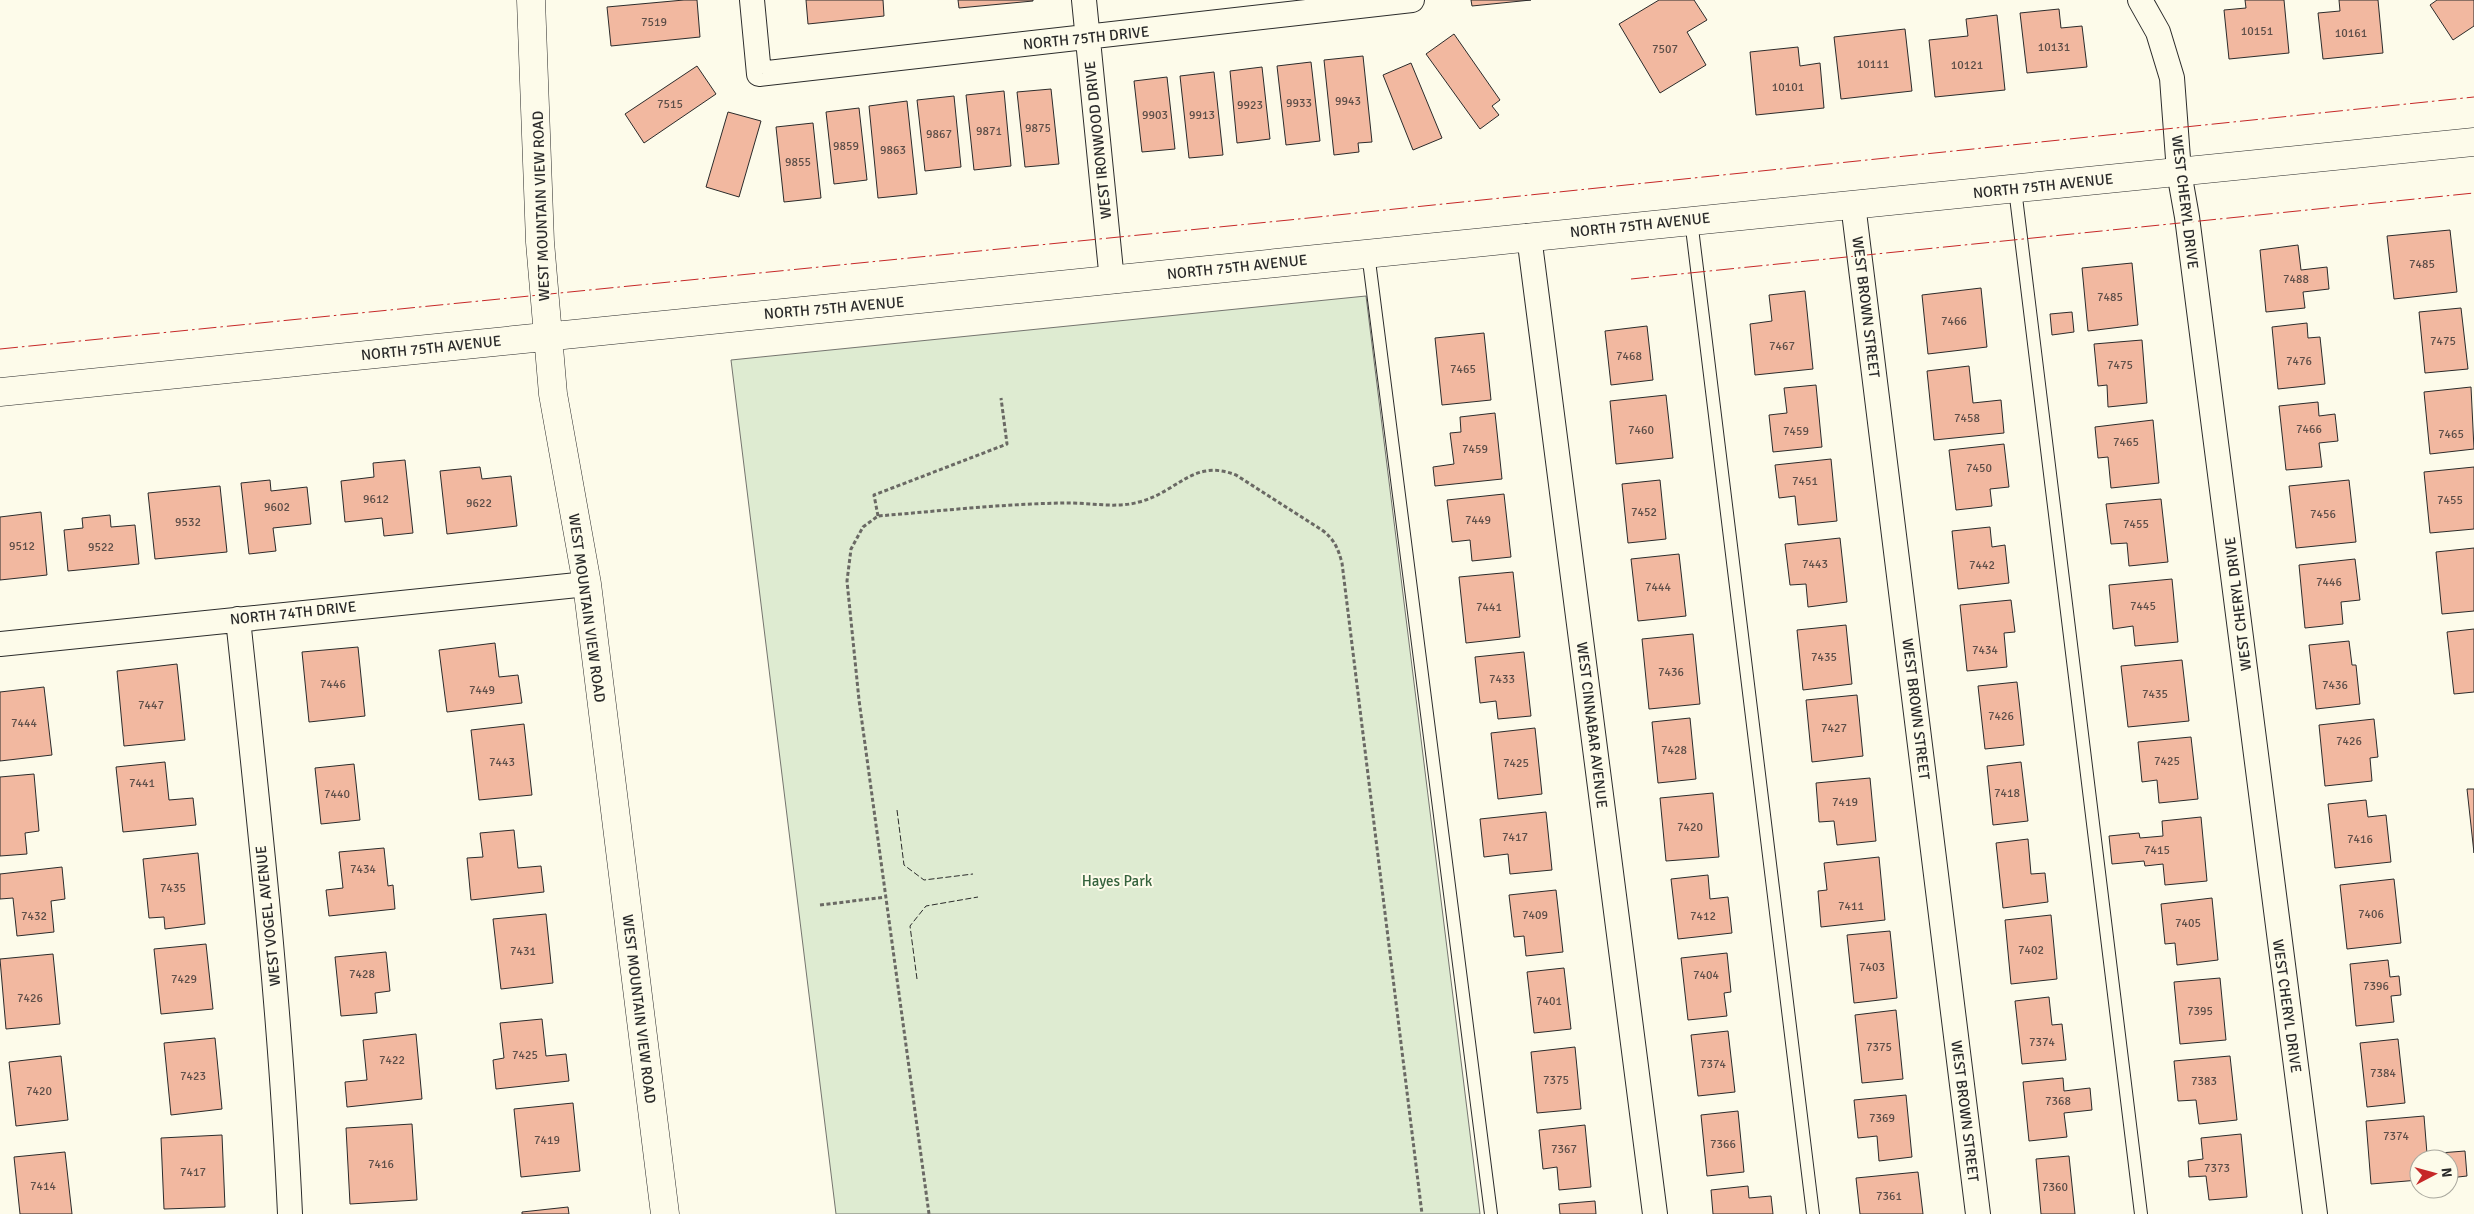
<svg xmlns="http://www.w3.org/2000/svg" width="2474" height="1214" viewBox="0 0 2474 1214" font-family="Signika,sans-serif">
<style>
.green{fill:#deebd1;stroke:#74746e}
.building{fill:#f2b8a0;stroke:#2b2b2b}
.lines{fill:none;stroke-linecap:round;stroke-linejoin:round}
.lane-casing{stroke:#2b2b2b;stroke-width:14}
.street-casing{stroke:#2b2b2b;stroke-width:26}
.secondary-casing{stroke:#2b2b2b;stroke-width:29}
.path{stroke:#6a6964;stroke-width:3;stroke-dasharray:4 2.5;stroke-linecap:butt}
.lane{stroke:#fdfbea;stroke-width:12}
.street{stroke:#fdfbea;stroke-width:24}
.secondary{stroke:#fdfbea;stroke-width:28}
.fence{stroke:#2b2b2b;stroke-width:1;stroke-dasharray:6 2.5;stroke-linecap:butt}
.power{stroke:#c62828;stroke-width:1;stroke-dasharray:18 4 2.5 4;stroke-linecap:butt}
.labels{text-anchor:middle;stroke-width:4;stroke-linejoin:round;paint-order:stroke}
.number-label{font-size:12px;fill:#5d4e48}
.street-label{font-size:15px;fill:#2b2b2b;stroke:#fdfbea}
.park-label{font-size:15px;fill:#34623c;stroke:#fdfbea}
</style>
<rect width="100%" height="100%" fill="#fdfbea"/>
<path class="green" d="M 1366,296 L 1480,1214 L 836,1214 L 731,360 Z"/>
<path class="building" d="M 684,0 L 697,0 L 700,37 L 611,46 L 607,7 Z
M 806,0 L 883,0 L 884,16 L 808,24 Z
M 958,0 L 1033,0 L 1033,1 L 959,8 Z
M 1471,0 L 1531,0 L 1472,6 Z
M 1659,0 L 1694,0 L 1707,20 L 1687,32 L 1706,65 L 1660,93 L 1619,24 Z
M 2245,0 L 2284,0 L 2289,53 L 2229,59 L 2224,10 L 2246,8 Z
M 2339,0 L 2378,0 L 2383,53 L 2323,59 L 2318,13 L 2340,11 Z
M 2437,0 L 2474,0 L 2474,26 L 2453,40 L 2430,5 Z
M 2059,9 L 2061,28 L 2082,26 L 2087,67 L 2027,73 L 2020,13 Z
M 1997,15 L 2005,90 L 1935,97 L 1929,40 L 1968,36 L 1966,19 Z
M 1905,29 L 1912,91 L 1841,99 L 1834,37 Z
M 1454,34 L 1500,100 L 1492,106 L 1499,115 L 1480,129 L 1426,54 Z
M 1798,47 L 1800,66 L 1820,63 L 1824,108 L 1756,115 L 1750,52 Z
M 1363,56 L 1372,142 L 1358,143 L 1359,152 L 1334,155 L 1324,60 Z
M 1311,62 L 1320,141 L 1286,145 L 1277,66 Z
M 1411,63 L 1442,138 L 1413,150 L 1383,75 Z
M 697,66 L 716,94 L 644,143 L 625,114 Z
M 1262,67 L 1270,139 L 1237,143 L 1230,71 Z
M 1214,72 L 1223,155 L 1189,158 L 1180,76 Z
M 1167,77 L 1175,149 L 1142,152 L 1134,81 Z
M 1051,89 L 1059,164 L 1025,167 L 1017,92 Z
M 1004,91 L 1011,166 L 974,170 L 966,95 Z
M 954,96 L 961,167 L 925,171 L 917,100 Z
M 907,101 L 917,194 L 878,198 L 869,106 Z
M 859,108 L 867,180 L 834,184 L 826,112 Z
M 728,112 L 761,121 L 739,197 L 706,187 Z
M 813,123 L 821,198 L 784,202 L 776,127 Z
M 2450,230 L 2457,292 L 2394,299 L 2387,236 Z
M 2298,245 L 2301,270 L 2327,267 L 2329,289 L 2303,292 L 2305,308 L 2266,312 L 2260,250 Z
M 2132,263 L 2138,325 L 2088,331 L 2082,268 Z
M 1981,288 L 1987,347 L 1928,354 L 1922,295 Z
M 1805,291 L 1813,369 L 1755,375 L 1750,324 L 1772,321 L 1769,295 Z
M 2461,308 L 2468,369 L 2425,373 L 2419,312 Z
M 2072,312 L 2074,332 L 2052,335 L 2050,314 Z
M 2307,323 L 2308,338 L 2320,337 L 2325,384 L 2278,389 L 2272,327 Z
M 1647,326 L 1653,380 L 1611,385 L 1605,331 Z
M 1484,333 L 1491,400 L 1442,405 L 1435,338 Z
M 2142,340 L 2147,403 L 2108,407 L 2107,385 L 2098,386 L 2094,344 Z
M 1969,366 L 1973,403 L 2001,400 L 2004,433 L 1934,440 L 1927,371 Z
M 1816,385 L 1822,447 L 1773,452 L 1769,415 L 1787,413 L 1784,388 Z
M 2471,387 L 2474,449 L 2430,454 L 2424,392 Z
M 1666,395 L 1673,458 L 1616,464 L 1610,401 Z
M 2318,402 L 2319,416 L 2335,414 L 2338,441 L 2319,443 L 2322,467 L 2286,470 L 2279,406 Z
M 1495,413 L 1502,479 L 1435,486 L 1433,467 L 1454,464 L 1450,433 L 1461,432 L 1460,417 Z
M 2153,420 L 2159,483 L 2111,488 L 2108,457 L 2098,458 L 2095,427 Z
M 2004,444 L 2009,487 L 1990,489 L 1992,506 L 1956,510 L 1949,450 Z
M 1831,459 L 1837,521 L 1798,525 L 1795,496 L 1779,498 L 1775,465 Z
M 405,460 L 413,533 L 384,536 L 382,518 L 345,522 L 341,481 L 374,477 L 373,463 Z
M 480,467 L 482,479 L 511,476 L 517,526 L 447,534 L 440,471 Z
M 2474,467 L 2474,529 L 2430,533 L 2424,472 Z
M 270,480 L 271,491 L 307,487 L 311,524 L 273,528 L 276,551 L 249,554 L 241,483 Z
M 1660,480 L 1666,539 L 1628,543 L 1622,484 Z
M 2349,480 L 2356,542 L 2296,548 L 2289,486 Z
M 220,486 L 227,552 L 155,559 L 148,493 Z
M 1504,494 L 1511,557 L 1472,561 L 1470,540 L 1452,542 L 1447,500 Z
M 2161,499 L 2168,562 L 2129,566 L 2127,543 L 2111,544 L 2106,504 Z
M 41,512 L 47,575 L 0,580 L 0,517 Z
M 110,515 L 111,527 L 135,525 L 139,564 L 68,571 L 64,530 L 83,528 L 82,518 Z
M 1990,527 L 1992,547 L 2005,545 L 2009,583 L 1958,589 L 1952,531 Z
M 1840,538 L 1847,602 L 1808,607 L 1806,584 L 1790,585 L 1785,544 Z
M 2474,548 L 2474,611 L 2442,614 L 2436,552 Z
M 1679,554 L 1686,616 L 1638,621 L 1631,559 Z
M 2355,559 L 2360,600 L 2341,602 L 2343,624 L 2305,628 L 2299,565 Z
M 1513,572 L 1520,637 L 1466,643 L 1459,577 Z
M 2172,579 L 2178,642 L 2135,646 L 2133,626 L 2113,629 L 2109,585 Z
M 2011,600 L 2015,632 L 2004,633 L 2007,667 L 1967,671 L 1960,605 Z
M 1846,625 L 1852,684 L 1803,690 L 1797,630 Z
M 2474,629 L 2474,692 L 2454,694 L 2447,632 Z
M 1693,634 L 1700,704 L 1649,709 L 1642,639 Z
M 2349,641 L 2352,665 L 2356,665 L 2360,704 L 2316,709 L 2309,645 Z
M 495,643 L 499,677 L 518,675 L 522,703 L 447,712 L 439,650 Z
M 358,647 L 365,716 L 309,722 L 302,652 Z
M 1524,652 L 1531,716 L 1498,719 L 1496,701 L 1480,703 L 1475,657 Z
M 2182,660 L 2189,721 L 2128,727 L 2121,666 Z
M 177,664 L 185,740 L 124,746 L 117,671 Z
M 2017,682 L 2024,745 L 1985,749 L 1978,686 Z
M 44,687 L 52,755 L 0,761 L 0,692 Z
M 1857,695 L 1863,756 L 1812,762 L 1806,700 Z
M 1690,718 L 1696,779 L 1658,783 L 1652,722 Z
M 2374,719 L 2378,757 L 2370,758 L 2372,781 L 2325,786 L 2319,725 Z
M 524,724 L 532,795 L 479,800 L 471,730 Z
M 1535,728 L 1542,794 L 1498,799 L 1491,733 Z
M 2191,737 L 2198,799 L 2159,803 L 2157,780 L 2142,782 L 2138,742 Z
M 165,762 L 169,800 L 193,798 L 196,825 L 123,832 L 116,767 Z
M 2021,762 L 2028,821 L 1993,825 L 1987,766 Z
M 354,764 L 360,820 L 321,824 L 315,768 Z
M 34,774 L 39,831 L 25,833 L 27,854 L 0,856 L 0,777 Z
M 1870,778 L 1876,841 L 1837,845 L 1834,821 L 1819,822 L 1816,783 Z
M 2467,789 L 2474,789 L 2474,853 Z
M 1713,793 L 1719,857 L 1666,861 L 1660,798 Z
M 2366,800 L 2368,817 L 2386,815 L 2391,862 L 2335,868 L 2328,804 Z
M 1546,812 L 1552,870 L 1510,874 L 1508,854 L 1484,857 L 1480,819 Z
M 2201,817 L 2207,881 L 2165,885 L 2163,864 L 2145,866 L 2144,861 L 2112,864 L 2109,836 L 2139,833 L 2140,838 L 2163,836 L 2162,821 Z
M 514,830 L 518,868 L 541,866 L 544,892 L 471,900 L 467,858 L 483,857 L 480,833 Z
M 2028,839 L 2031,874 L 2045,873 L 2048,902 L 2003,908 L 1996,843 Z
M 384,848 L 388,886 L 393,885 L 395,909 L 329,916 L 326,890 L 343,888 L 339,852 Z
M 198,853 L 205,924 L 165,929 L 164,917 L 149,918 L 143,859 Z
M 1879,857 L 1885,920 L 1821,927 L 1818,891 L 1827,890 L 1824,863 Z
M 62,867 L 65,899 L 51,901 L 54,932 L 17,936 L 13,898 L 0,899 L 0,874 Z
M 1708,875 L 1710,899 L 1728,897 L 1732,933 L 1678,939 L 1671,879 Z
M 2394,879 L 2401,943 L 2347,949 L 2340,885 Z
M 1556,890 L 1563,952 L 1526,956 L 1524,936 L 1514,937 L 1509,895 Z
M 2212,898 L 2218,960 L 2177,965 L 2175,943 L 2165,944 L 2161,904 Z
M 546,914 L 553,983 L 501,989 L 493,919 Z
M 2051,915 L 2057,979 L 2011,984 L 2005,920 Z
M 1890,931 L 1897,998 L 1854,1003 L 1847,935 Z
M 206,944 L 213,1009 L 161,1014 L 154,949 Z
M 386,952 L 390,991 L 375,993 L 377,1013 L 341,1016 L 335,957 Z
M 1727,953 L 1731,992 L 1724,993 L 1727,1016 L 1688,1020 L 1681,958 Z
M 53,954 L 60,1024 L 6,1029 L 0,959 Z
M 2388,960 L 2390,977 L 2399,976 L 2401,995 L 2391,996 L 2394,1022 L 2356,1026 L 2350,964 Z
M 1564,968 L 1571,1029 L 1534,1033 L 1527,972 Z
M 2220,978 L 2226,1040 L 2180,1044 L 2174,982 Z
M 2049,997 L 2052,1025 L 2062,1024 L 2066,1060 L 2022,1064 L 2015,1001 Z
M 1896,1010 L 1903,1079 L 1862,1083 L 1855,1015 Z
M 542,1019 L 546,1056 L 566,1054 L 569,1081 L 496,1089 L 493,1060 L 504,1058 L 500,1023 Z
M 1728,1031 L 1735,1092 L 1698,1096 L 1691,1035 Z
M 416,1034 L 422,1099 L 347,1107 L 345,1082 L 367,1080 L 363,1040 Z
M 215,1038 L 222,1109 L 171,1115 L 164,1043 Z
M 2398,1039 L 2405,1103 L 2367,1107 L 2360,1043 Z
M 1575,1047 L 1581,1109 L 1537,1113 L 1531,1052 Z
M 61,1056 L 68,1120 L 16,1126 L 9,1062 Z
M 2230,1056 L 2237,1120 L 2199,1124 L 2196,1100 L 2178,1101 L 2174,1061 Z
M 2063,1078 L 2064,1091 L 2090,1088 L 2092,1110 L 2064,1113 L 2067,1137 L 2029,1141 L 2023,1082 Z
M 1906,1095 L 1912,1157 L 1879,1161 L 1877,1136 L 1858,1138 L 1854,1100 Z
M 573,1103 L 580,1171 L 521,1177 L 514,1109 Z
M 1738,1111 L 1744,1172 L 1707,1176 L 1701,1115 Z
M 2424,1116 L 2427,1154 L 2465,1151 L 2467,1176 L 2449,1178 L 2449,1159 L 2419,1159 L 2419,1180 L 2371,1184 L 2366,1121 Z
M 412,1124 L 417,1200 L 350,1204 L 346,1128 Z
M 1585,1125 L 1591,1187 L 1559,1190 L 1557,1167 L 1543,1169 L 1539,1130 Z
M 2241,1134 L 2247,1197 L 2209,1200 L 2206,1176 L 2189,1177 L 2188,1161 L 2203,1159 L 2201,1138 Z
M 222,1135 L 225,1207 L 164,1209 L 161,1138 Z
M 65,1152 L 72,1214 L 20,1214 L 14,1157 Z
M 2069,1156 L 2075,1214 L 2041,1214 L 2036,1159 Z
M 1918,1172 L 1923,1214 L 1860,1214 L 1856,1178 Z
M 1748,1186 L 1749,1198 L 1771,1196 L 1773,1214 L 1713,1214 L 1711,1190 Z
M 1595,1201 L 1596,1214 L 1560,1214 L 1559,1204 Z
M 568,1207 L 569,1214 L 522,1214 L 522,1212 Z"/>
<g class="lines">
<g class="lane-casing">
<path id="lane" d="M 2015,189 L 2141,1214
M 1691,220 L 1813,1214
M 1368,253 L 1491,1214"/>
</g>
<g class="street-casing">
<path id="street" d="M 752,0 L 759,74 L 1412,0
M 1084,0 L 1112,281
M 2140,0 L 2158,32 L 2172,78 L 2179,172 L 2187,217 L 2315,1214
M 1853,204 L 1978,1214
M 1529,236 L 1655,1214
M 238,619 C 259,817 281,1015 290,1214
M 0,644 L 587,584"/>
</g>
<g class="secondary-casing">
<path id="secondary" d="M 531,0 L 540,242 L 553,394 L 587,584 L 665,1214
M 0,392 L 2474,142"/>
</g>
<path class="path" d="M 878,516 L 874,495 L 1007,444 L 1001,398
M 820,905 L 886,897
M 929,1214 L 859,700 L 847,581 L 851,549 L 863,527 L 878,516 C 939,511 1002,504 1063,503 C 1088,502 1115,509 1139,502 C 1178,492 1193,458 1236,475 L 1322,530 C 1334,539 1338,548 1342,563 L 1422,1214"/>
<use href="#lane" class="lane"/>
<use href="#street" class="street"/>
<use href="#secondary" class="secondary"/>
<path class="fence" d="M 897,810 L 904,865 L 924,880 L 973,874
M 917,979 L 910,926 L 926,906 L 978,897"/>
<path class="power" d="M 1631,279 L 2474,193
M 0,349 L 1289,220 L 2474,97"/>
</g>
<g class="labels">
<g class="number-label">
<text x="654" y="26">7519</text>
<text x="2257" y="35">10151</text>
<text x="2351" y="37">10161</text>
<text x="2054" y="51">10131</text>
<text x="1665" y="53">7507</text>
<text x="1873" y="68">10111</text>
<text x="1967" y="69">10121</text>
<text x="1788" y="91">10101</text>
<text x="1348" y="105">9943</text>
<text x="1299" y="107">9933</text>
<text x="670" y="108">7515</text>
<text x="1250" y="109">9923</text>
<text x="1155" y="119">9903</text>
<text x="1202" y="119">9913</text>
<text x="1038" y="132">9875</text>
<text x="989" y="135">9871</text>
<text x="939" y="138">9867</text>
<text x="846" y="150">9859</text>
<text x="893" y="154">9863</text>
<text x="798" y="166">9855</text>
<text x="2422" y="268">7485</text>
<text x="2296" y="283">7488</text>
<text x="2110" y="301">7485</text>
<text x="1954" y="325">7466</text>
<text x="2443" y="345">7475</text>
<text x="1782" y="350">7467</text>
<text x="1629" y="360">7468</text>
<text x="2299" y="365">7476</text>
<text x="2120" y="369">7475</text>
<text x="1463" y="373">7465</text>
<text x="1967" y="422">7458</text>
<text x="2309" y="433">7466</text>
<text x="1641" y="434">7460</text>
<text x="1796" y="435">7459</text>
<text x="2451" y="438">7465</text>
<text x="2126" y="446">7465</text>
<text x="1475" y="453">7459</text>
<text x="1979" y="472">7450</text>
<text x="1805" y="485">7451</text>
<text x="376" y="503">9612</text>
<text x="2450" y="504">7455</text>
<text x="479" y="507">9622</text>
<text x="277" y="511">9602</text>
<text x="1644" y="516">7452</text>
<text x="2323" y="518">7456</text>
<text x="1478" y="524">7449</text>
<text x="188" y="526">9532</text>
<text x="2136" y="528">7455</text>
<text x="22" y="550">9512</text>
<text x="101" y="551">9522</text>
<text x="1815" y="568">7443</text>
<text x="1982" y="569">7442</text>
<text x="2329" y="586">7446</text>
<text x="1658" y="591">7444</text>
<text x="2143" y="610">7445</text>
<text x="1489" y="611">7441</text>
<text x="1985" y="654">7434</text>
<text x="1824" y="661">7435</text>
<text x="1671" y="676">7436</text>
<text x="1502" y="683">7433</text>
<text x="333" y="688">7446</text>
<text x="2335" y="689">7436</text>
<text x="482" y="694">7449</text>
<text x="2155" y="698">7435</text>
<text x="151" y="709">7447</text>
<text x="2001" y="720">7426</text>
<text x="24" y="727">7444</text>
<text x="1834" y="732">7427</text>
<text x="2349" y="745">7426</text>
<text x="1674" y="754">7428</text>
<text x="2167" y="765">7425</text>
<text x="502" y="766">7443</text>
<text x="1516" y="767">7425</text>
<text x="142" y="787">7441</text>
<text x="2007" y="797">7418</text>
<text x="337" y="798">7440</text>
<text x="1845" y="806">7419</text>
<text x="1690" y="831">7420</text>
<text x="1515" y="841">7417</text>
<text x="2360" y="843">7416</text>
<text x="2157" y="854">7415</text>
<text x="363" y="873">7434</text>
<text x="173" y="892">7435</text>
<text x="1851" y="910">7411</text>
<text x="2371" y="918">7406</text>
<text x="1535" y="919">7409</text>
<text x="34" y="920">7432</text>
<text x="1703" y="920">7412</text>
<text x="2188" y="927">7405</text>
<text x="2031" y="954">7402</text>
<text x="523" y="955">7431</text>
<text x="1872" y="971">7403</text>
<text x="362" y="978">7428</text>
<text x="1706" y="979">7404</text>
<text x="184" y="983">7429</text>
<text x="2376" y="990">7396</text>
<text x="30" y="1002">7426</text>
<text x="1549" y="1005">7401</text>
<text x="2200" y="1015">7395</text>
<text x="2042" y="1046">7374</text>
<text x="1879" y="1051">7375</text>
<text x="525" y="1059">7425</text>
<text x="392" y="1064">7422</text>
<text x="1713" y="1068">7374</text>
<text x="2383" y="1077">7384</text>
<text x="193" y="1080">7423</text>
<text x="1556" y="1084">7375</text>
<text x="2204" y="1085">7383</text>
<text x="39" y="1095">7420</text>
<text x="2058" y="1105">7368</text>
<text x="1882" y="1122">7369</text>
<text x="2396" y="1140">7374</text>
<text x="547" y="1144">7419</text>
<text x="1723" y="1148">7366</text>
<text x="1564" y="1153">7367</text>
<text x="381" y="1168">7416</text>
<text x="2217" y="1172">7373</text>
<text x="193" y="1176">7417</text>
<text x="43" y="1190">7414</text>
<text x="2055" y="1191">7360</text>
<text x="1889" y="1200">7361</text>
</g>
<g class="street-label">
<text transform="translate(1086 38) rotate(-6)" y="5">NORTH 75TH DRIVE</text>
<text transform="translate(1098 140) rotate(-96)" y="5">WEST IRONWOOD DRIVE</text>
<text transform="translate(2043 186) rotate(-6)" y="5">NORTH 75TH AVENUE</text>
<text transform="translate(2185 202) rotate(83)" y="5">WEST CHERYL DRIVE</text>
<text transform="translate(541 206) rotate(-92)" y="5">WEST MOUNTAIN VIEW ROAD</text>
<text transform="translate(1640 225) rotate(-6)" y="5">NORTH 75TH AVENUE</text>
<text transform="translate(1237 267) rotate(-6)" y="5">NORTH 75TH AVENUE</text>
<text transform="translate(1866 307) rotate(83)" y="5">WEST BROWN STREET</text>
<text transform="translate(834 308) rotate(-5)" y="5">NORTH 75TH AVENUE</text>
<text transform="translate(431 348) rotate(-6)" y="5">NORTH 75TH AVENUE</text>
<text transform="translate(2238 604) rotate(-97)" y="5">WEST CHERYL DRIVE</text>
<text transform="translate(587 608) rotate(82)" y="5">WEST MOUNTAIN VIEW ROAD</text>
<text transform="translate(293 613) rotate(-6)" y="5">NORTH 74TH DRIVE</text>
<text transform="translate(1916 709) rotate(83)" y="5">WEST BROWN STREET</text>
<text transform="translate(1592 725) rotate(83)" y="5">WEST CINNABAR AVENUE</text>
<text transform="translate(268 916) rotate(-96)" y="5">WEST VOGEL AVENUE</text>
<text transform="translate(2287 1006) rotate(82)" y="5">WEST CHERYL DRIVE</text>
<text transform="translate(639 1009) rotate(83)" y="5">WEST MOUNTAIN VIEW ROAD</text>
<text transform="translate(1965 1111) rotate(83)" y="5">WEST BROWN STREET</text>
</g>
<g class="park-label">
<text x="1117" y="886">Hayes Park</text>
</g>
</g>
<g transform="translate(2434 1174) rotate(84)"><circle r="24" fill="#fdfbea" stroke="#a9a89e"/>
<path d="M0-4L9 19L0 12L-9 19Z" fill="#c62828"/>
<text y="-8" font-size="14" font-weight="bold" text-anchor="middle" fill="#2b2b2b">N</text>
</g>
</svg>
